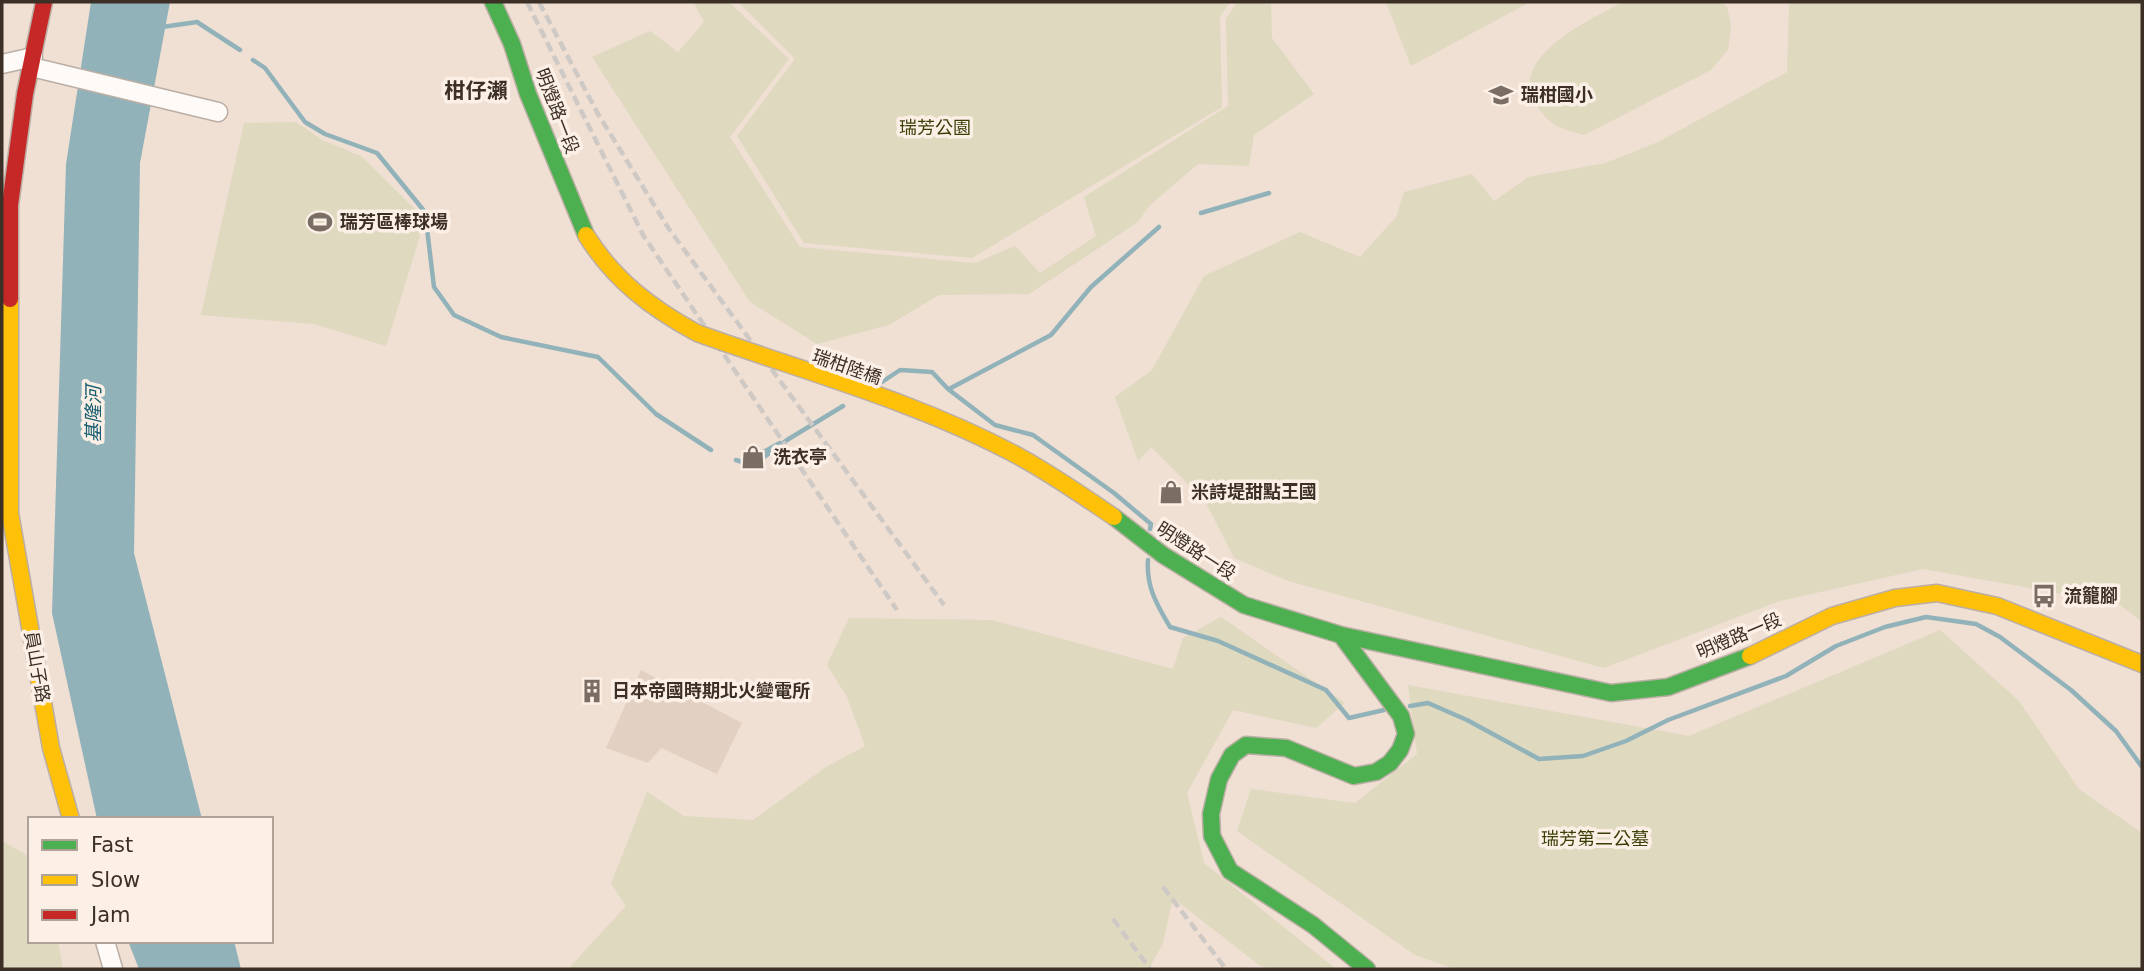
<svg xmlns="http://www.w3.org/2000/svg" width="2144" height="971" viewBox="0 0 2144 971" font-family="'DejaVu Sans','Noto Sans TC',sans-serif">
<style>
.industrial{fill:#e2d1c3}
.green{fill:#ded9bf}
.water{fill:#92b2ba}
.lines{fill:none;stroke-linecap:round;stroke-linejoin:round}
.stream{stroke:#92b2ba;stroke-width:4.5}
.street-casing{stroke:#bbaea4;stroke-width:21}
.fast-casing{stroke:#bbaea4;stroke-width:19}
.slow-casing{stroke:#bbaea4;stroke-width:19}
.jam-casing{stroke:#bbaea4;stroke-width:19}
.street{stroke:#fdfaf8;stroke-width:18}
.fast{stroke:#4caf50;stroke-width:16}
.slow{stroke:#ffc107;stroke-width:16}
.jam{stroke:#c62828;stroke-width:16}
.rail{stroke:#cec9c5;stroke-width:4.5;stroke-dasharray:10 5;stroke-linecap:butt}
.slow-bridge-casing{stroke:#bbaea4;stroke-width:19;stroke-linecap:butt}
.slow-bridge{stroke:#ffc107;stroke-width:16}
.labels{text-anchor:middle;stroke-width:7;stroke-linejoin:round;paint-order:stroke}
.poi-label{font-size:18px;font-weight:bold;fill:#3b2f26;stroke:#fcf0e6;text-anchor:start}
.street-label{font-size:18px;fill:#3b2f26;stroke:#fcf0e6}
.park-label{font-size:18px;fill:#3b3e07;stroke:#fcf0e6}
.water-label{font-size:19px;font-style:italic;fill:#175d71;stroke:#fcf0e6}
.quarter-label{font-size:21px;font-weight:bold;fill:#3b2f26;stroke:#fcf0e6}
</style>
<rect width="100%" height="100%" fill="#f0dfd3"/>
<path class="industrial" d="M 641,670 L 742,723 L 717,774 L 661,748 L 648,763 L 606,748 Z"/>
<path class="green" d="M 693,2 L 729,2 L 789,59 L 730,137 L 800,247 L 975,263 L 1015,246 L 1040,273 L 1096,236 L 1084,197 L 1228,106 L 1226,19 L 1237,2 L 1271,2 L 1272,38 L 1314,94 L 1254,135 L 1249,166 L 1198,164 L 1150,205 L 1138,222 L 1029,294 L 939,295 L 889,325 L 817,344 L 750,302 L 592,57 L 650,31 L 678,52 L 704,22 Z
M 738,2 L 1230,2 L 1220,17 L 1222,107 L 972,258 L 804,243 L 737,136 L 795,59 Z
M 1386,2 L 1530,2 L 1411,66 Z
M 1622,2 L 1722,2 L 1727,7 L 1731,25 L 1728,50 L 1711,70 L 1584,135 C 1558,128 1547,125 1534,100 C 1511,54 1593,19 1622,2 Z
M 1786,2 L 2142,2 L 2142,622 L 2119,604 L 1923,569 L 1780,601 L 1604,668 L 1288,581 L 1234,558 L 1205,501 L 1151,447 L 1138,461 L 1115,397 L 1152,370 L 1204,276 L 1300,232 L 1360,257 L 1396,217 L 1404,192 L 1472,174 L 1494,201 L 1528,177 L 1606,163 L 1658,142 L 1787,72 L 1789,4 Z
M 296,122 L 322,140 L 361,156 L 415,209 L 420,236 L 386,346 L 314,324 L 201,315 L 244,123 Z
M 1221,617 L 1345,703 L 1316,728 L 1233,710 L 1187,793 L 1204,863 L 1336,969 L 1270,969 L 1259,965 L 1173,898 L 1163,943 L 1149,969 L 568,969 L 626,906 L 611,884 L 647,792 L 684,816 L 753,820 L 826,767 L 865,746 L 847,697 L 827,665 L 849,618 L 992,620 L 1173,669 L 1183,638 Z
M 1940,630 L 2019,701 L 2079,789 L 2142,833 L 2142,969 L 1455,969 L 1415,955 L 1237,831 L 1251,789 L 1355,803 L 1417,754 L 1408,685 L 1689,736 Z
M 2,841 L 30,857 L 30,941 L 58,941 L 63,969 L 2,969 Z"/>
<path class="water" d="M 91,2 L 170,2 L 140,163 L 134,553 L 202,819 L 97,819 L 52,613 L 66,164 Z
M 128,941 L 234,941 L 241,969 L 139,969 Z"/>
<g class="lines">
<path class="stream" d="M 162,27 L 197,22 L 240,50
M 253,60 L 265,68 L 305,122 L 325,134 L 377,153 L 425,212 L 434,287 L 454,315 L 501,337 L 598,357 L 656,414 L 711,450
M 1201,213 L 1269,193
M 882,382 L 900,370 L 932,372 L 948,389 L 995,425 L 1033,435 L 1114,493 L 1151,524 L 1150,529
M 949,389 L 1051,335 L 1091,287 L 1159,227
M 760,454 L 780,443
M 763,458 L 787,440 L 843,406
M 736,460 L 748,464
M 1148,560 C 1146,587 1157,605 1170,627 L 1218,641 L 1326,690 L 1349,718 L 1384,710
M 1410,706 L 1428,703 L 1467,720 L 1539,759 L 1583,756 L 1626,741 L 1668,720 L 1786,676 L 1836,646 L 1885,627 L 1926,617 L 1976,624 L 2000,637 L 2071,690 L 2116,731 L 2142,767"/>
<g class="street-casing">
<path id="street" d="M 2,64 L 33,57
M 40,69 L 218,112
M 105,941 L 113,969"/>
</g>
<g class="fast-casing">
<path id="fast" d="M 493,2 L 512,44 L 528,94 L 586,235
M 1114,517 L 1163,555 L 1244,605 L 1341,635 L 1611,693 L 1668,687 L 1750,656
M 1341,635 L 1401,716 L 1406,734 L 1400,750 L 1390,763 L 1376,772 L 1354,776 L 1286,748 L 1246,745 L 1232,755 L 1219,779 L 1211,814 L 1212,836 L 1230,871 L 1313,925 L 1367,969"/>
</g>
<g class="slow-casing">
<path id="slow" d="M 10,299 L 10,513 L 51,748 L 71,819
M 1750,656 L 1832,616 L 1895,598 L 1937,593 L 1997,606 L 2142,664"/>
</g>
<g class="jam-casing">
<path id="jam" d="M 10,299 L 10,205 L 25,94 L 44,2"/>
</g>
<use href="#street" class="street"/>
<use href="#fast" class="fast"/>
<use href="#slow" class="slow"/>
<use href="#jam" class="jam"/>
<path class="rail" d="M 527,2 L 643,235 L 897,610
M 539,2 L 598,114 L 669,229 L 944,605
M 1163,887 L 1226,969
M 1113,919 L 1150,969"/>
<g class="slow-bridge-casing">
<path id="slow-bridge" d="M 586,235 C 614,280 651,308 697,333 C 805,372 919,402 1020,457 C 1053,475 1083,496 1114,517"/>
</g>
<use href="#slow-bridge" class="slow-bridge"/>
</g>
<defs>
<g id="school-bare" transform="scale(1.89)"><path d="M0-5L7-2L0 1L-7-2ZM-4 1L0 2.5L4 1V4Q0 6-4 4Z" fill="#7a6d63" stroke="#fcf0e6" stroke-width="2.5" paint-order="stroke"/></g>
<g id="stadium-bare" transform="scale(1.89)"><path d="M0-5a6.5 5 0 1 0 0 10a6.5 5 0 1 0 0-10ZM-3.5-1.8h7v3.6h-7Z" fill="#7a6d63" stroke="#fcf0e6" stroke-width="2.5" paint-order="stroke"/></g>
<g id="shop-bare" transform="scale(1.89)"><path d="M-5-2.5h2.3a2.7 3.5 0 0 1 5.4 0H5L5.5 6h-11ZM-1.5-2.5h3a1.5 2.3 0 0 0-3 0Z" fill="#7a6d63" stroke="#fcf0e6" stroke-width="2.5" paint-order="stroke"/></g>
<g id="bus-bare" transform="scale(1.89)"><path d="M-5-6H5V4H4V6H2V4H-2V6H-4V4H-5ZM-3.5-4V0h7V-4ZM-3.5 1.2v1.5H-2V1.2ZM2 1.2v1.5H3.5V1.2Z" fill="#7a6d63" stroke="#fcf0e6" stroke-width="2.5" paint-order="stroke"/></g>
<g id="building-bare" transform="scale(1.89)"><path d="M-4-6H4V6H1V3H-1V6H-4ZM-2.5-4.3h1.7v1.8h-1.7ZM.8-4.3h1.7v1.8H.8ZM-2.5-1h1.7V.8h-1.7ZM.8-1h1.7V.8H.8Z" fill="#7a6d63" stroke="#fcf0e6" stroke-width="2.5" paint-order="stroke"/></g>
</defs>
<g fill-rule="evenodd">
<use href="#school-bare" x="1501" y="95"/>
<use href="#stadium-bare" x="320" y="222"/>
<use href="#shop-bare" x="753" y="457"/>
<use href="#shop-bare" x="1171" y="492"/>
<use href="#bus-bare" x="2044" y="596"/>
<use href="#building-bare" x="592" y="691"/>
</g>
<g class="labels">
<g class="poi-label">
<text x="1521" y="101">瑞柑國小</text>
<text x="340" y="228">瑞芳區棒球場</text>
<text x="773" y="463">洗衣亭</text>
<text x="1191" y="498">米詩堤甜點王國</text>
<text x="2064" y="602">流籠腳</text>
<text x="612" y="697">日本帝國時期北火變電所</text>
</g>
<g class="street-label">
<text transform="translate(557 111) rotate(69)" y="6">明燈路一段</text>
<text transform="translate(847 367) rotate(19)" y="6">瑞柑陸橋</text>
<text transform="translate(1196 551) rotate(33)" y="6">明燈路一段</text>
<text transform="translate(1739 636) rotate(-23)" y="6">明燈路一段</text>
<text transform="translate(37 667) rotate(80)" y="6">員山子路</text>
</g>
<g class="park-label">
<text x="935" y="134">瑞芳公園</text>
<text x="1595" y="845">瑞芳第二公墓</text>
</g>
<g class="water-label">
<text transform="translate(93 414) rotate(-90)" y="7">基隆河</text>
</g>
<g class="quarter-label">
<text x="476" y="98">柑仔瀨</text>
</g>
</g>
<rect width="2144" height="971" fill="none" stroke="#3b2f26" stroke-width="7"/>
<rect x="28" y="817" width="245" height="126" fill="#fcf0e6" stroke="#afa399" stroke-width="2"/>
<rect x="42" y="840" width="35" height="10" fill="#4caf50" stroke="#afa399" stroke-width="2"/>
<text x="91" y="852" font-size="21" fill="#3b2f26">Fast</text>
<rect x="42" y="875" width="35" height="10" fill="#ffc107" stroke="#afa399" stroke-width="2"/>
<text x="91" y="887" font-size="21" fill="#3b2f26">Slow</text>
<rect x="42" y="910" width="35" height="10" fill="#c62828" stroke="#afa399" stroke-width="2"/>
<text x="91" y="922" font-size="21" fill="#3b2f26">Jam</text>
</svg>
